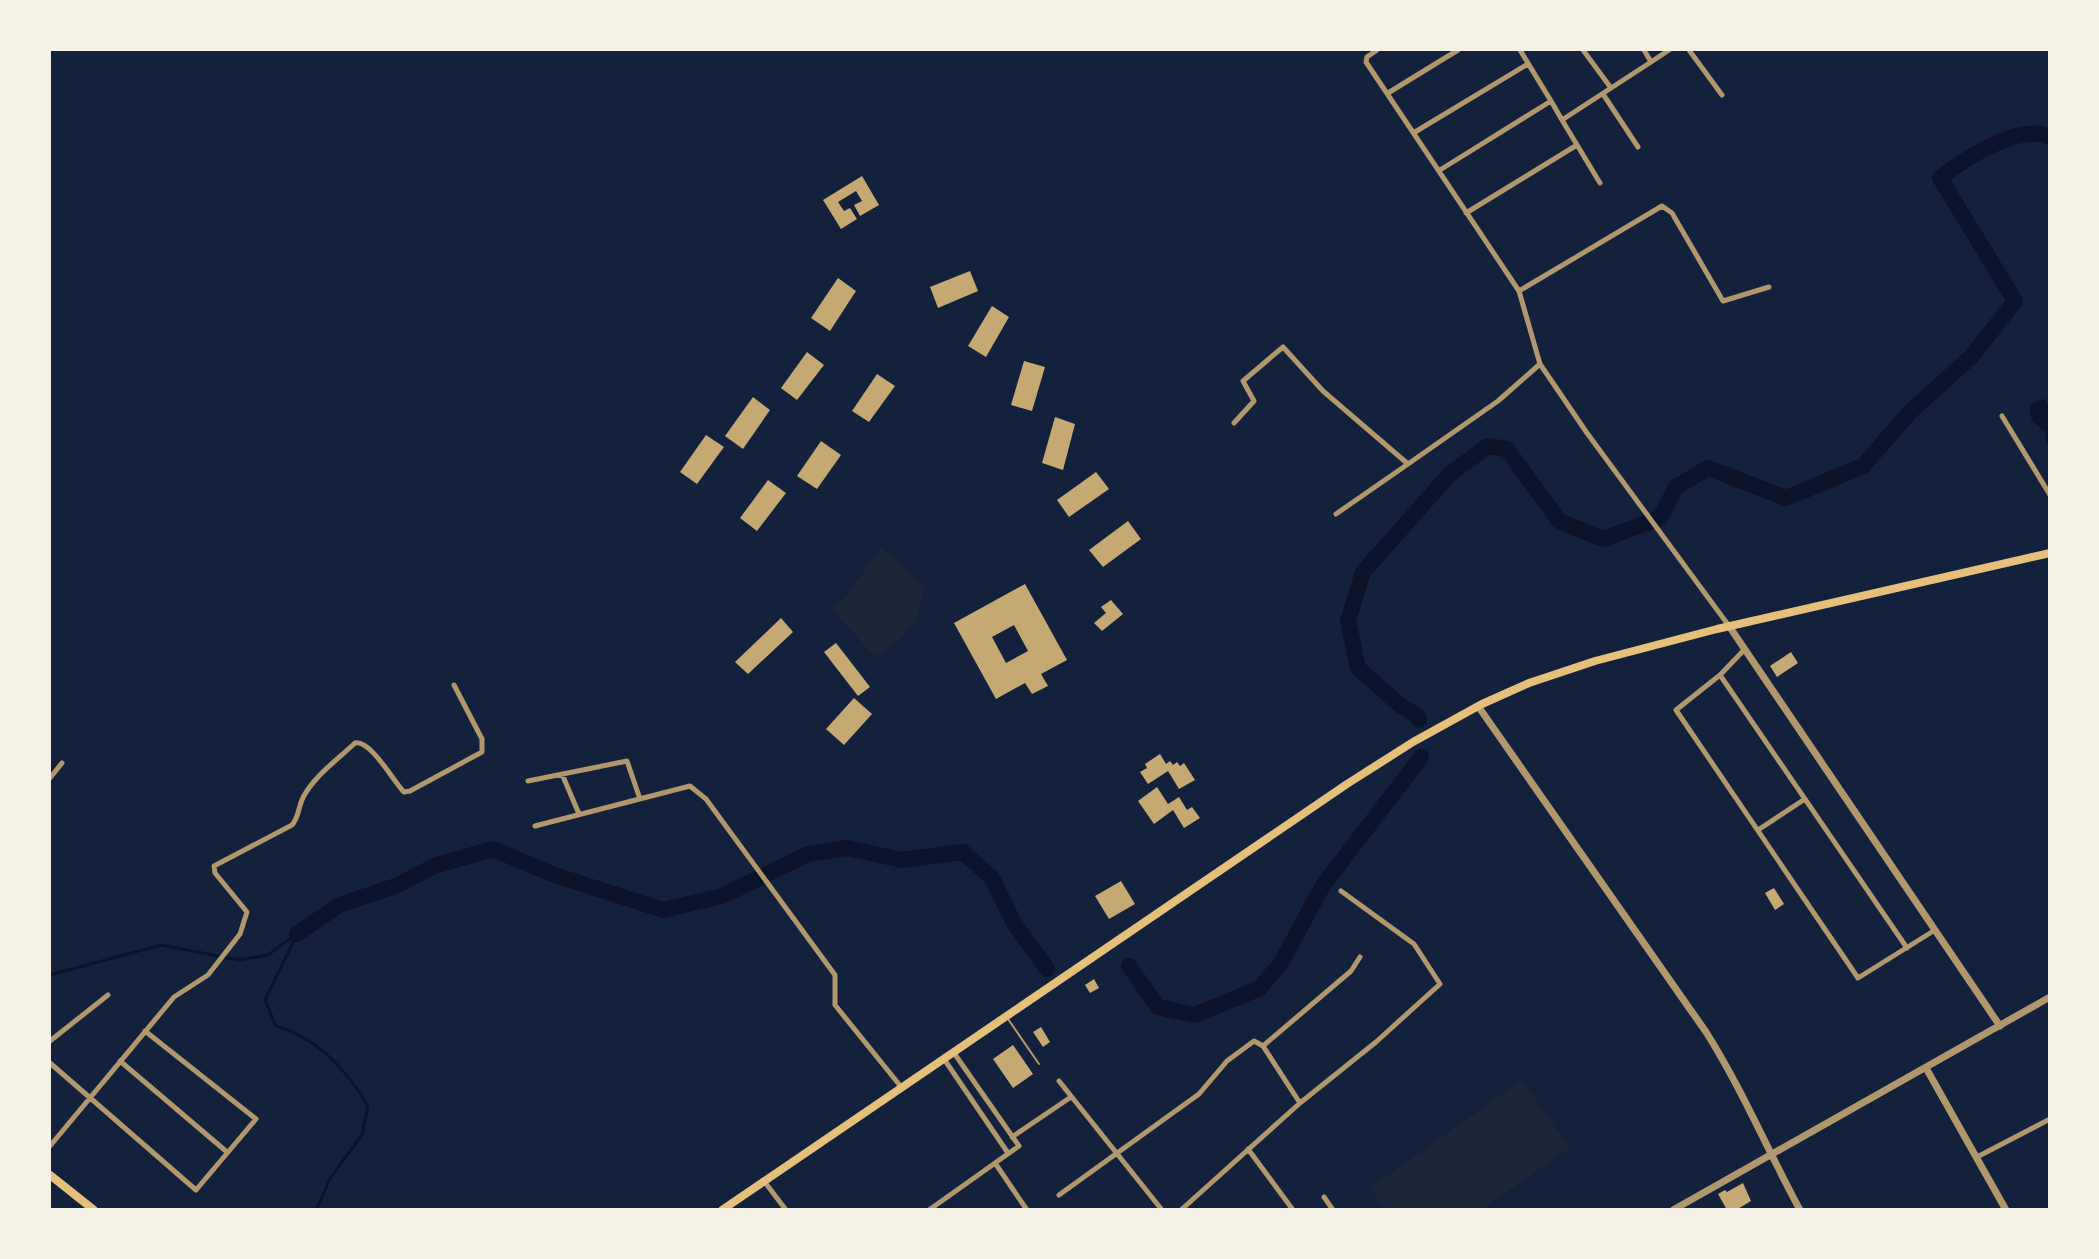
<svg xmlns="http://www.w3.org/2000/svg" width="2099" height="1259" viewBox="0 0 2099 1259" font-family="'Roboto Condensed',sans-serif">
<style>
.green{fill:#1d2539}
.water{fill:#0b132b}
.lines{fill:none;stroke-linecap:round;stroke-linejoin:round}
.stream{stroke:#0b132b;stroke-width:3}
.river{stroke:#0b132b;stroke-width:16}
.building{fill:#c6a872;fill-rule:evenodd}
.service{stroke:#b1986c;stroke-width:2}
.minor{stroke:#b1986c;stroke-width:5}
.tertiary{stroke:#b1986c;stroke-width:7}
.secondary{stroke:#e5c07b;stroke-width:8}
.primary{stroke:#e5c07b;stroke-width:8}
</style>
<rect width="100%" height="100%" fill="#14213d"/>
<path class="green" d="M 881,548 L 909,571 L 924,589 C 917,627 907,636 875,657 L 832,609 L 847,595 Z
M 1522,1080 L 1570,1148 L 1482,1209 L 1385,1209 L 1370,1188 Z"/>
<path class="water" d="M 2039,399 L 2046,400 L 2049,407 L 2049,442 L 2047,443 L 2045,432 L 2032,421 L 2029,406 Z"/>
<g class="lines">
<path class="stream" d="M 297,934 L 265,1000 L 276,1026 C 316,1037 348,1071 368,1106 L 362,1135 L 331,1177 L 316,1210
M 50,975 L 161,945 L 239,960 L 268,955 L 296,934"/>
<path class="river" d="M 1419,720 L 1418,716 L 1400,705 L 1358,668 L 1348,621 L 1363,572 L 1450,474 L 1488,446 L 1507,449 L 1559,521 L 1603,539 L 1660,518 L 1676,487 L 1708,468 L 1786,498 L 1863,466 L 1910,412 L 1971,357 L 2015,301 L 1940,178 C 1963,160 2020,122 2050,137
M 297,934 L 339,905 L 398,885 L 434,866 L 493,849 L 552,874 L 663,910 L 722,896 L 808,854 L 847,848 L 902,860 L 963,852 L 992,878 L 1014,923 L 1047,969
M 1129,966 L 1158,1007 L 1195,1015 L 1260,988 L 1281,963 L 1322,887 L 1421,757"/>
</g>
<path class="building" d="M 862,176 L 879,205 L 860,216 L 854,205 L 862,201 L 856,191 L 838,202 L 844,211 L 850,208 L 857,219 L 841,229 L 823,200 Z
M 970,271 L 978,291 L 938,308 L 930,287 Z
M 838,278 L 856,291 L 830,331 L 811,318 Z
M 992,306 L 1009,317 L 986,357 L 968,346 Z
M 807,352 L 824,365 L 797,400 L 781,388 Z
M 1024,361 L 1045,367 L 1032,411 L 1011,405 Z
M 877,374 L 895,386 L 869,422 L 852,411 Z
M 753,397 L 770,410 L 743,449 L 725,436 Z
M 1055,417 L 1075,424 L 1063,470 L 1042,463 Z
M 706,435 L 724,447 L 697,484 L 680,472 Z
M 821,441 L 841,455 L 817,489 L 797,476 Z
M 1096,472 L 1109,489 L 1069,517 L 1057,500 Z
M 768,480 L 786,493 L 757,531 L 740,518 Z
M 1128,521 L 1141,539 L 1103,567 L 1089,550 Z
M 1025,584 L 1067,660 L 1041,674 L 1048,686 L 1032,694 L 1025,683 L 996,699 L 954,623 ZM 1014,625 L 1028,651 L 1006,663 L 992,637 Z
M 1111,600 L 1123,614 L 1102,631 L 1094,623 L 1106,613 L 1101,607 Z
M 781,618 L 793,632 L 748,674 L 735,662 Z
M 836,643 L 870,687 L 858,696 L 824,652 Z
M 1791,652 L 1798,663 L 1777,677 L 1770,666 Z
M 854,698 L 872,714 L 844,745 L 826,729 Z
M 1160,754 L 1166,764 L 1170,761 L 1173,765 L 1177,762 L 1180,766 L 1184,763 L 1195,780 L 1179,789 L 1168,771 L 1148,784 L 1140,772 L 1147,768 L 1145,764 Z
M 1157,787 L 1168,804 L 1179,797 L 1187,810 L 1192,807 L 1200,818 L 1184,828 L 1173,810 L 1154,824 L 1138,801 Z
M 1121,881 L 1135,904 L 1109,919 L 1095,896 Z
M 1774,888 L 1784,904 L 1775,910 L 1765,893 Z
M 1094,979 L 1099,988 L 1090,993 L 1085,985 Z
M 1041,1027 L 1050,1042 L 1043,1047 L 1033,1032 Z
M 1013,1045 L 1033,1074 L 1013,1088 L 993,1059 Z
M 1743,1183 L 1751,1201 L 1736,1210 L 1727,1210 L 1718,1194 L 1725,1190 L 1727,1192 Z"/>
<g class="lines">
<path class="service" d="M 1008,1019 L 1039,1064"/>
<path class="minor" d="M 1377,50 L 1367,57 L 1366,62 L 1519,291 L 1540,364 L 1587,433 L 1729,626
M 1583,50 L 1611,88
M 1689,50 L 1722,95
M 1651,62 L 1669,50
M 1388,93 L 1458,50
M 1603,94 L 1638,147
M 1551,101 L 1562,120 L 1651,62 L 1644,50
M 1562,120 L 1600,183
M 1415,132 L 1528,64
M 1440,170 L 1551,101 L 1520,50
M 1466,213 L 1577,145
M 1519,291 L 1662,206 L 1672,213 L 1723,301 L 1769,287
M 2002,416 L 2050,495
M 1234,423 L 1254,401 L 1243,381 L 1283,347 L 1323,391 L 1408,464 L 1498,401 L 1540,364
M 1336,514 L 1408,464
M 1745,649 L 1720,675 L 1676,710 L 1858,978 L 1935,930
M 1720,675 L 1907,948
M 562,774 L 579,814
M 50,778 L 62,763
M 528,781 L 627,761 L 640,799
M 535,826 L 690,786 L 706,799 L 835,975 L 835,1005 L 902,1088
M 1758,830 L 1805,799
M 50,1041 L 108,995
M 1263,1046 L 1351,971 L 1360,957
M 944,1059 L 1008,1153
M 120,1061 L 227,1152
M 50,1063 L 196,1190 L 256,1119 L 145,1031
M 1059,1081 L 1162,1210
M 1012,1137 L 1071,1097
M 50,1146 L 174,997 L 208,975 L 240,934 L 247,912 L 215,873 L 214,866 L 292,825 C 300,816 298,804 305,794 C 317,774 338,759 355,743 C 370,739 394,782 404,792 L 410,791 L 482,752 L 482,739 L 454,685
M 1248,1149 L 1293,1210
M 1977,1157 L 2050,1119
M 995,1163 L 1027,1210
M 764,1181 L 786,1210
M 1059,1195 L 1199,1094 L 1227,1061 L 1254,1041 L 1263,1046 L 1300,1103
M 1324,1197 L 1333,1210
M 929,1210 L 1019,1146 L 954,1053
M 1181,1210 L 1300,1103 L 1376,1042 L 1440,984 L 1414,944 L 1341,891"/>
<path class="tertiary" d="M 1729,626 L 2000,1026
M 1478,706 L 1706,1032 C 1742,1089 1768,1151 1800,1210
M 1926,1068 L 2006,1210
M 1673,1210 L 2050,997"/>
<path class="secondary" d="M 50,1175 L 94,1210"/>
<path class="primary" d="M 722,1210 L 1347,784 L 1413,742 L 1482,704 L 1529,683 L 1595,661 L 1717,629 L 2050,553"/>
</g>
<rect width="2099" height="1259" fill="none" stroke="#f6f1e7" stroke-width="102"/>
</svg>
